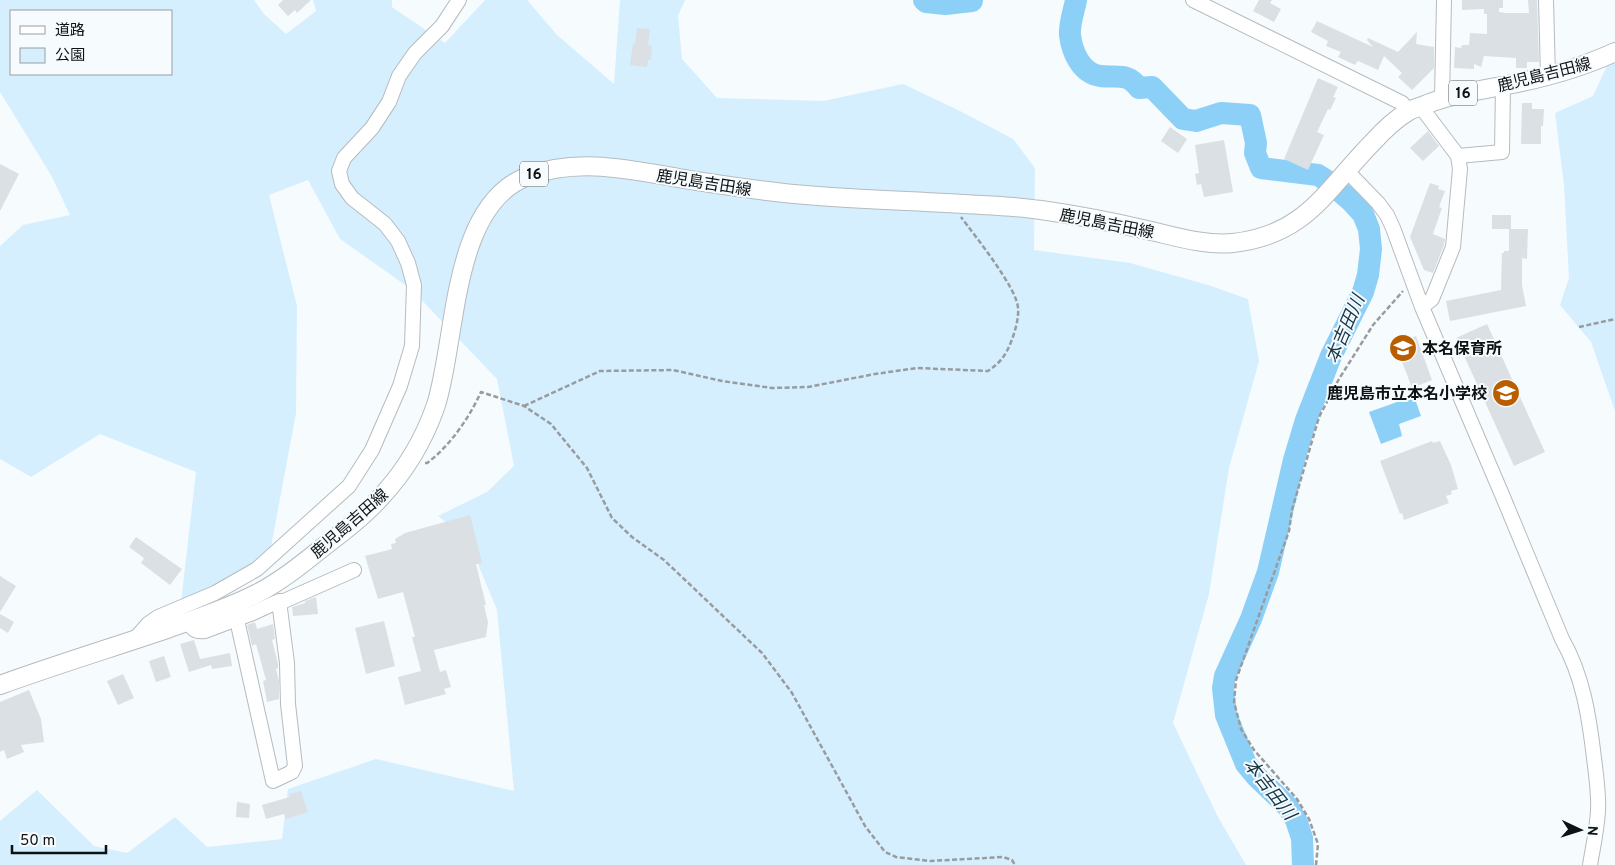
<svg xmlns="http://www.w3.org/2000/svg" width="1615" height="865" viewBox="0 0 1615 865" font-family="Overpass,'Noto Sans JP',sans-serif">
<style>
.green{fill:#d5efff;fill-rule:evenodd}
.water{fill:#8dd0f7}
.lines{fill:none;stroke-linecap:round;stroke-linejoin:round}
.river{stroke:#8dd0f7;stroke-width:22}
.building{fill:#dae0e4}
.minor-casing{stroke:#b5bbbf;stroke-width:16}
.major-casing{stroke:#b5bbbf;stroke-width:20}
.path{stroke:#989c9e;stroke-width:2.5;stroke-dasharray:5 2.5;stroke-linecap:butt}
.minor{stroke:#fff;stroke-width:14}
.major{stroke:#fff;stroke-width:18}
.labels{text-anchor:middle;stroke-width:4;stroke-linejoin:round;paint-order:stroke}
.shield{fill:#f6fbfe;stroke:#54585a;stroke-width:1}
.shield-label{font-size:15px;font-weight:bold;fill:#0f1213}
.street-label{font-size:16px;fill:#0f1213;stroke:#f6fbfe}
.poi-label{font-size:16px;font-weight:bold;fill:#0f1213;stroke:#f6fbfe;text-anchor:start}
.water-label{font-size:18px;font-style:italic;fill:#183647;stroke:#f6fbfe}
</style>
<rect width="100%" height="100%" fill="#f6fbfe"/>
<path class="green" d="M 0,0 L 254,0 L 264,14 L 286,34 L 316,11 L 313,0 L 392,0 L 392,7 L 445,43 L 485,0 L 527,0 L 557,35 L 614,84 L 620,0 L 685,0 L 678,16 L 682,59 L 717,98 L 823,101 L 903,84 L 960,111 L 1013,139 L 1035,168 L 1034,250 L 1130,263 L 1208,285 L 1248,299 L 1259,361 L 1229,468 L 1209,594 L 1173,723 L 1218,817 L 1246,865 L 0,865 L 0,821 L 37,790 L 94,846 L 127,853 L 175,817 L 207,847 L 282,839 L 288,789 L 376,759 L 514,791 L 497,610 L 468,540 L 438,516 L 487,492 L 514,466 L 497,379 L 411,289 L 340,239 L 308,180 L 269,195 L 297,306 L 296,413 L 268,563 L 181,602 L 196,472 L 100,434 L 31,477 L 0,459 L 0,246 L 23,225 L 70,215 L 51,175 L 0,92 ZM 11,11 L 171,11 L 171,74 L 11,74 Z
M 1615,48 L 1615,411 L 1591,342 L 1560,305 L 1569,278 L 1564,185 L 1555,113 L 1593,96 Z"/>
<path class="water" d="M 1414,396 L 1421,416 L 1399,424 L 1402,436 L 1381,444 L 1369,412 Z"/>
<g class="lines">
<path class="river" d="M 924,0 L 926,2 L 945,4 L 972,1 L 972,0
M 1076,0 C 1074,11 1069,24 1070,35 C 1072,52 1081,73 1100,76 C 1118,78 1127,72 1139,88 L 1152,87 L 1183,119 L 1196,121 L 1221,113 L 1250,115 L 1256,143 L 1255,153 L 1261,168 L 1318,175 L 1329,182 L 1352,202 L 1363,214 L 1369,229 L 1371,249 L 1368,275 L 1363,292 L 1331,356 L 1306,420 L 1294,460 L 1268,572 L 1251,619 L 1225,676 L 1223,688 L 1226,715 L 1246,764 L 1256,776 L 1288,807 L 1296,820 L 1302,838 L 1303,865"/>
</g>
<path class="building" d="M 283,0 L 311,0 L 297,13 L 295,10 L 288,16 L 278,5 Z
M 1259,0 L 1272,0 L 1270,3 L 1281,9 L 1274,22 L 1253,11 Z
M 1462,0 L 1503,0 L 1503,8 L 1499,8 L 1499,12 L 1506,13 L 1529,13 L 1528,0 L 1537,0 L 1539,62 L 1527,62 L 1527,68 L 1516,68 L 1516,58 L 1484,56 L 1481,67 L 1474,64 L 1474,69 L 1454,68 L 1455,47 L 1461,48 L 1462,45 L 1469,45 L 1470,33 L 1487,34 L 1487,14 L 1484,14 L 1484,9 L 1462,10 Z
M 1317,21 L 1373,47 L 1367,40 L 1368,38 L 1398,52 L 1417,32 L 1416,44 L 1434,47 L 1434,68 L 1412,90 L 1398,77 L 1402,73 L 1384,56 L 1378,70 L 1358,61 L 1355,65 L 1338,57 L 1341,52 L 1326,46 L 1328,41 L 1311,32 Z
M 637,28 L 650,29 L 648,45 L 652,46 L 651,60 L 648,60 L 647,67 L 630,65 L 633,43 L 635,44 Z
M 1318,78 L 1338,87 L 1333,97 L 1336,98 L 1330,110 L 1328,109 L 1317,132 L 1324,135 L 1308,170 L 1284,159 Z
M 1522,103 L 1532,103 L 1532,109 L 1544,109 L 1543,126 L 1541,126 L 1541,144 L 1521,144 Z
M 1170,127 L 1187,139 L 1178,153 L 1161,141 Z
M 1428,131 L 1439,146 L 1423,161 L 1410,148 Z
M 1224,140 L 1233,192 L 1204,197 L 1201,184 L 1197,185 L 1195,174 L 1199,173 L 1195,145 Z
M 0,164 L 19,174 L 0,211 Z
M 1430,183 L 1439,186 L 1438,189 L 1445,191 L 1439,207 L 1442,208 L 1433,234 L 1445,239 L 1444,245 L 1433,273 L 1424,270 L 1410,237 Z
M 1492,215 L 1511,215 L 1511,229 L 1492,229 Z
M 1509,229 L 1528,229 L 1527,259 L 1522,258 L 1522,285 L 1526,306 L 1450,321 L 1446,301 L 1501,290 L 1502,253 L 1504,253 L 1504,251 L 1509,251 Z
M 1487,324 L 1545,452 L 1514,466 L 1456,338 Z
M 1416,336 L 1432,380 L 1412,388 L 1395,343 Z
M 1432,441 L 1433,443 L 1440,441 L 1451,465 L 1458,489 L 1451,491 L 1452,494 L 1446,496 L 1449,503 L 1404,520 L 1402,513 L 1400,514 L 1380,461 Z
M 470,515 L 482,563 L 476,564 L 486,605 L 484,605 L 488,622 L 486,637 L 434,650 L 440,672 L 446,670 L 451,687 L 444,689 L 446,694 L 405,705 L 398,677 L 421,671 L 412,637 L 415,637 L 403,592 L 378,599 L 365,556 L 392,549 L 391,544 L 396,543 L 395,539 L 405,533 Z
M 136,537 L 182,569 L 170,585 L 141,563 L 144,558 L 129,547 Z
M 0,576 L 16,586 L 0,612 Z
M 316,597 L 318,614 L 293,616 L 292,607 L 305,603 L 305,601 Z
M 0,614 L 14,622 L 8,633 L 0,628 Z
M 384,621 L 395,666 L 366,674 L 355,628 Z
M 255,622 L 257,629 L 273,624 L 275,639 L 272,640 L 278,664 L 278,668 L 276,669 L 279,681 L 279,699 L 267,702 L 263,681 L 266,680 L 256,644 L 252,646 L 247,625 Z
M 194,640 L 200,659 L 230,653 L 232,666 L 212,669 L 211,665 L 189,672 L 180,644 Z
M 164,656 L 171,677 L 156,682 L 149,661 Z
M 123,674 L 134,698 L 118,705 L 107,681 Z
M 29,690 L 41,719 L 44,742 L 21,745 L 24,752 L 7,759 L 4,750 L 0,752 L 0,702 Z
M 301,791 L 308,812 L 286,819 L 284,814 L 266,819 L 262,805 L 290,797 L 289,794 Z
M 237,802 L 250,804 L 249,818 L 236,817 Z"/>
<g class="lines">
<g class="minor-casing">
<path id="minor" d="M 1193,0 L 1402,103 L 1409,111
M 1546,0 L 1548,76
M 1442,98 L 1444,0
M 1421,107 L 1458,156 L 1460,169 L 1453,247 L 1432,299 L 1422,307
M 1458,156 L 1502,152 L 1503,85
M 1347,171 L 1378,203 L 1387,215 L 1393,228 L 1422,307 L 1503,497 L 1562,639 C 1583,676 1589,716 1594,758 C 1596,775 1599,793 1598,811 C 1597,829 1593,847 1590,865
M 279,601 L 284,601 L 354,570
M 188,621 C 193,630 195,632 205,631 L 253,613 L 279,601 L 287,663 L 288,704 L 295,766 L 292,772 L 273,781 L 237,620
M 134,640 L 148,624 L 158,617 L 215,593 L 257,569 L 349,486 L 372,450 L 400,386 L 412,346 L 414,285 L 408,263 L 398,241 L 385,224 L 352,198 L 342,184 L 339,171 L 344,158 L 372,128 L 389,102 L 399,76 L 415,53 L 442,26 L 459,0"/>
</g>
<g class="major-casing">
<path id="major" d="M 0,685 C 55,665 111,648 167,629 C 198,618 229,608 258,593 C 281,581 302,564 322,548 C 343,532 364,516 381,497 C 406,470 424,440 436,405 C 457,339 451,207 526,177 C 579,156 635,171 690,180 C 729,186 767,192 806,195 C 865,200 924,201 982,205 C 1002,206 1021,207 1041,210 C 1076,215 1112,222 1147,230 C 1174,236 1205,246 1233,243 C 1306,235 1326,190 1372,143 C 1382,132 1395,119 1409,111 C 1414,108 1421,107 1427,104 C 1458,92 1490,89 1522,82 C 1554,75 1585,66 1615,52"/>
</g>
<path class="path" d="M 1579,327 L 1615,319
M 524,406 L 600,371 L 673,370 L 722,381 L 772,388 L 808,387 L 875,374 L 917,368 L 988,371 C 1000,363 1006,355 1011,342 C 1015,332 1019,318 1018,308 C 1017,288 975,236 961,217
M 425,463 L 427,463 C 450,446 469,418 481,392 L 524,406 L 551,424 L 587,468 L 612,518 L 632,537 L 664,560 L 762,653 L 792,693 L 865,826 L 885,852 L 896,857 L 930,861 L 1003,857 L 1012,860 L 1015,865
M 1316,865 L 1318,844 L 1309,819 L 1297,799 L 1254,750 L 1241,729 L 1234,702 L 1236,680 L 1289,531 L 1292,510 L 1319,417 L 1339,379 L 1373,325 L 1403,291"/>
<use href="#minor" class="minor"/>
<use href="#major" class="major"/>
</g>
<defs>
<g id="school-disc" transform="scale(1.4375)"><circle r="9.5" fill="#b95e00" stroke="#f6fbfe"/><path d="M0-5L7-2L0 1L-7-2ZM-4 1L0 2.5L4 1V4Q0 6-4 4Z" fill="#fff"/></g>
</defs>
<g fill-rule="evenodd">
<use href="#school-disc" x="1403" y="348"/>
<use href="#school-disc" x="1506" y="393"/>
</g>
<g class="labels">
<g class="shield">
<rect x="1449" y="80.5" width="28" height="25" rx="4"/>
<rect x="520" y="161.5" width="28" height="25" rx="4"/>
</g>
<g class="shield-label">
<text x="1463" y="98">16</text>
<text x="534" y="179">16</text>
</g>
<g class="street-label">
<text transform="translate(1544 74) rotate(-14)" y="6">鹿児島吉田線</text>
<text transform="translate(704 182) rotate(9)" y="6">鹿児島吉田線</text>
<text transform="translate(1107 223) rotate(11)" y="6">鹿児島吉田線</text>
<text transform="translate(349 523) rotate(-41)" y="6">鹿児島吉田線</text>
</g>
<g class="poi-label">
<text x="1422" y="354">本名保育所</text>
<text x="1487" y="399" text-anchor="end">鹿児島市立本名小学校</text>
</g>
<g class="water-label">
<text transform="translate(1345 329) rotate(-67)" y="6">本吉田川</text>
<text transform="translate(1270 789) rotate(52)" y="6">本吉田川</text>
</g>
</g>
<rect x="10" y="10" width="162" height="65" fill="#f6fbfe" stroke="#9a9ea0"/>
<rect x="20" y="26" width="25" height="8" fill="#ffffff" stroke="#9a9ea0"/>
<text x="55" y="35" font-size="15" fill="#0f1213">道路</text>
<rect x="20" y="48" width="25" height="15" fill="#d5efff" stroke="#9a9ea0"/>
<text x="55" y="60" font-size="15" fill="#0f1213">公園</text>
<g transform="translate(1580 830) rotate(94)" stroke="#f6fbfe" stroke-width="4" paint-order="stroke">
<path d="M0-4L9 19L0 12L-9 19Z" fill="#0f1213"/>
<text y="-8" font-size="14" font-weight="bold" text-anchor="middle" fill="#0f1213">N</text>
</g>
<path d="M12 845v8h94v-8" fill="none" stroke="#0f1213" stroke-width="2.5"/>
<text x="20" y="845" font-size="15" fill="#0f1213" stroke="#f6fbfe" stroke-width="4" paint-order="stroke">50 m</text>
</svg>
